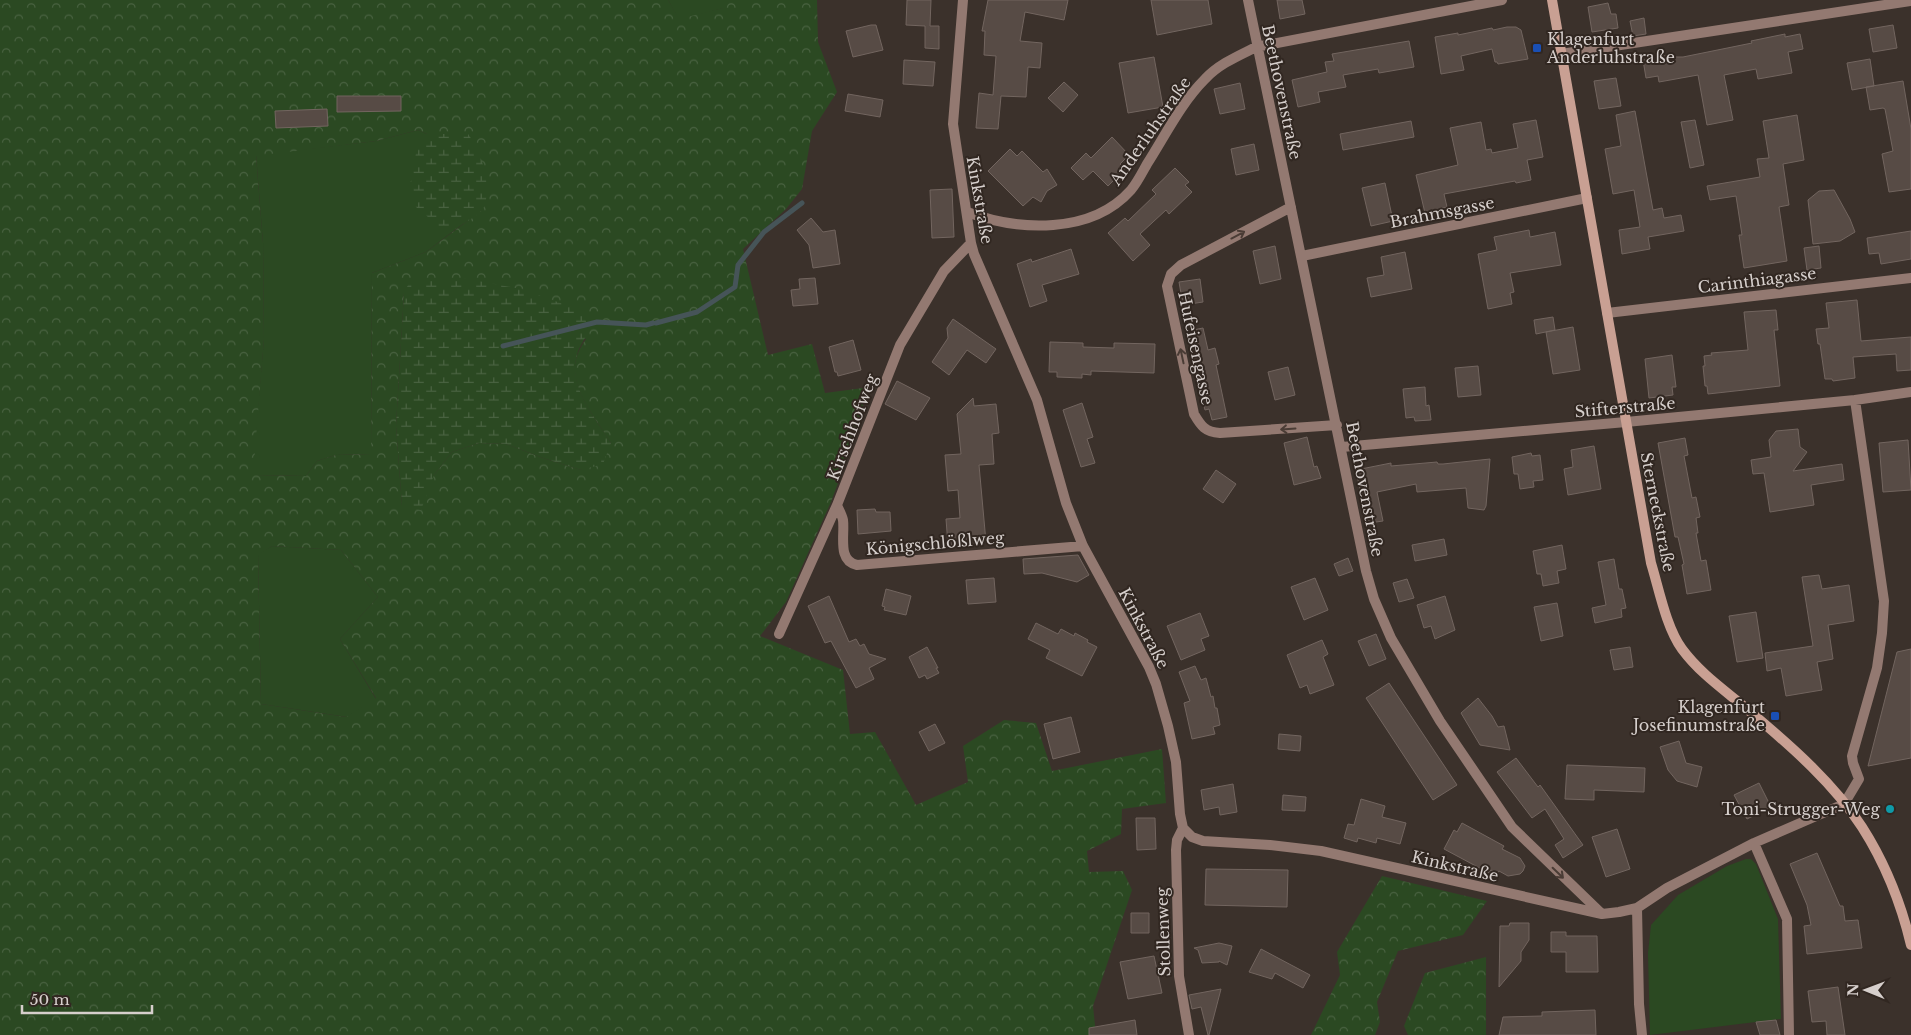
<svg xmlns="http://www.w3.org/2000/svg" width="1911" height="1035" viewBox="0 0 1911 1035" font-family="'Libre Baskerville',serif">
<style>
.green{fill:#2b4922}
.forest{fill:url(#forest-crowns);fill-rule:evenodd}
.wetland{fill:url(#wetland-marsh)}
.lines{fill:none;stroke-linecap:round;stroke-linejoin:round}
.stream{stroke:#465458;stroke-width:5}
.building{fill:#574b45;stroke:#72655f}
.street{stroke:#937971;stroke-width:10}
.secondary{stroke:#c9a093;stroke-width:10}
.oneway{stroke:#4a3c35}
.transit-dot{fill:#1a4fb4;stroke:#312721;stroke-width:2}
.culture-dot{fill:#0f9aa8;stroke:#312721;stroke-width:2}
.labels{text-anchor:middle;stroke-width:4;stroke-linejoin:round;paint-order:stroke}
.poi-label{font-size:16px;fill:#d6cfcc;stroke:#312721;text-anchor:end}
.street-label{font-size:16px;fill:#d6cfcc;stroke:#312721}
</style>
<defs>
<pattern id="forest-crowns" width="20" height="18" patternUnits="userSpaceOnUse" patternTransform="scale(1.25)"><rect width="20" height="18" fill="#2b4922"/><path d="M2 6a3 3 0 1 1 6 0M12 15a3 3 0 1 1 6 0" fill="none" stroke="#496241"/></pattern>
<pattern id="wetland-marsh" width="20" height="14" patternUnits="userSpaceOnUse" patternTransform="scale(1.25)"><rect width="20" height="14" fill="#2b4922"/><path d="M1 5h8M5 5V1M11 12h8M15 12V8" fill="none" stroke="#496241"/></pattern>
</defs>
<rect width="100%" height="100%" fill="#3b312b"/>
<path class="green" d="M 668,0 L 724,0 L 724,8 L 679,20 Z
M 418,130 L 427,134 L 482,209 L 426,252 L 372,273 L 371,454 L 336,455 L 317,461 L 306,476 L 252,475 L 264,339 L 263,243 L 256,155 L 376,141 Z
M 272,546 L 341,550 L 378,597 L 340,639 L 376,699 L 347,717 L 261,704 L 258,554 Z
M 1746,859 L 1751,859 L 1756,864 L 1778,919 L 1781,1019 L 1650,1035 L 1648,953 L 1651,925 L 1678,895 L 1727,866 Z"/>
<path class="forest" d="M 0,0 L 668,0 L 679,19 L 723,8 L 724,0 L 817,0 L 818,42 L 837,92 L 812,131 L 802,189 L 786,209 L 743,249 L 768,355 L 812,344 L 825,393 L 863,388 L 863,415 L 831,502 L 786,602 L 760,636 L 843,670 L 850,734 L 875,732 L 916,805 L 968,782 L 963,746 L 1004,720 L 1036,723 L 1052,771 L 1162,749 L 1166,803 L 1122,809 L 1121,834 L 1087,851 L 1089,872 L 1123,871 L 1132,890 L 1093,1006 L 1096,1035 L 0,1035 ZM 418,130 L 427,134 L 482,210 L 426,252 L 372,273 L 371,454 L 336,455 L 317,461 L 306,476 L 253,475 L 264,339 L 263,243 L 256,156 L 376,141 ZM 404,293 L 586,339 C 583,343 580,348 578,353 C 565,385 596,418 611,443 L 581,470 L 543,458 L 506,444 L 479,443 L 452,452 L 434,475 L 402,506 L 396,426 ZM 272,546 L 341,550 L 378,597 L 340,639 L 376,698 L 346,717 L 261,704 L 258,555 Z
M 1382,876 L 1487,901 L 1463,935 L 1398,951 L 1377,1002 L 1380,1022 L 1375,1035 L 1311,1035 L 1340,975 L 1337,952 Z
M 1486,957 L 1486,1035 L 1408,1035 L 1404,1026 L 1425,973 Z"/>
<path class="wetland" d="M 427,134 L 468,134 C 481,151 494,188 483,209 C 479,215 461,225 454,230 L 437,229 L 428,217 L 416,207 L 409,191 L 417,148 Z
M 463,278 L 521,289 L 583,311 L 588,330 C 586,339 579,346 577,355 C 568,388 595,417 611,443 L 603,464 L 581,470 L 543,458 L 506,444 L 479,443 L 452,452 L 434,475 L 421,510 L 402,506 L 396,426 L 404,293 L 410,281 Z"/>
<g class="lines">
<path class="stream" d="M 656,323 L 697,312 L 735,287 L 738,265 L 764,232 L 802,203
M 503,346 L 597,322 L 646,325 L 653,323"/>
</g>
<path class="building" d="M 907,0 L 931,0 L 930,26 L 939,26 L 939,49 L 925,48 L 925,26 L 906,25 Z
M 988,0 L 1068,0 L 1064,20 L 1025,12 L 1020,41 L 1042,43 L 1040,68 L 1028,67 L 1026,97 L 1001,96 L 998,129 L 976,128 L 979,93 L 993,95 L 996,56 L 984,55 L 985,31 L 982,31 Z
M 1151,0 L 1208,0 L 1212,24 L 1157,35 Z
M 1277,0 L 1302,0 L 1305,14 L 1280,19 Z
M 1608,3 L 1611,14 L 1616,14 L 1618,28 L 1592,32 L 1588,7 Z
M 1644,18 L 1646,34 L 1633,36 L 1630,21 Z
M 871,25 L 876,25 L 883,50 L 853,57 L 846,31 Z
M 1893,25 L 1897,48 L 1873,52 L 1869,29 Z
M 1507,27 L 1516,27 L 1521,30 L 1528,59 L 1498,64 L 1497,62 L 1495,62 L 1492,49 L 1461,56 L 1464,70 L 1441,74 L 1435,37 L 1458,33 L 1458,35 L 1492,28 L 1493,30 Z
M 1785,34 L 1785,37 L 1800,34 L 1803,49 L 1788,52 L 1792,73 L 1758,79 L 1756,69 L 1724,75 L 1733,120 L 1707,125 L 1698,75 L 1659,82 L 1658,76 L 1646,78 L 1643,60 L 1670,55 L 1670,57 L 1683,57 L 1752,43 L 1751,41 Z
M 1409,41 L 1414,67 L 1379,73 L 1378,69 L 1343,75 L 1346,87 L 1318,92 L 1320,102 L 1298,107 L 1292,80 L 1327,72 L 1325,62 L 1334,61 L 1332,54 Z
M 1154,57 L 1163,107 L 1128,113 L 1119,63 Z
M 1870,59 L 1874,86 L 1852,90 L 1847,63 Z
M 904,60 L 935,62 L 933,86 L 903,84 Z
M 1616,78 L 1621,106 L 1599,109 L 1594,81 Z
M 1903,81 L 1911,129 L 1911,189 L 1889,192 L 1882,154 L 1893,151 L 1885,109 L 1883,108 L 1870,110 L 1866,87 Z
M 1064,82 L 1078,95 L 1063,112 L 1048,98 Z
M 1240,83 L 1245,109 L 1220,114 L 1214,89 Z
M 848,94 L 883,100 L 880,117 L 845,111 Z
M 337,96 L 401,96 L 401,111 L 337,112 Z
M 327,109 L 328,126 L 276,128 L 275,111 Z
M 1635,111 L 1653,210 L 1662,208 L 1664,218 L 1681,215 L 1684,231 L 1648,237 L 1650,249 L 1622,254 L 1619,230 L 1640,227 L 1634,190 L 1613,194 L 1605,149 L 1621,146 L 1616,115 Z
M 1797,115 L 1804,160 L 1783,164 L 1789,205 L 1779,207 L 1787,261 L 1744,268 L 1739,235 L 1742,235 L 1736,196 L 1710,200 L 1707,186 L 1760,177 L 1757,159 L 1769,158 L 1763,121 Z
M 1536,120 L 1543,157 L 1527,160 L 1531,180 L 1516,183 L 1515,181 L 1444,194 L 1447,207 L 1425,213 L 1416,175 L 1458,165 L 1450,128 L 1481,122 L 1486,150 L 1491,149 L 1492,153 L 1518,148 L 1513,124 Z
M 1695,120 L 1704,165 L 1690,168 L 1681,122 Z
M 1411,121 L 1414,137 L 1343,150 L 1340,134 Z
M 1112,137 L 1129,155 L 1120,164 L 1125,169 L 1108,186 L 1093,171 L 1083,180 L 1071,168 L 1086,153 L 1091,158 Z
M 1254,144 L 1259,170 L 1236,175 L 1231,149 Z
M 1010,149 L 1017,156 L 1022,151 L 1043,172 L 1047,169 L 1057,185 L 1047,191 L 1041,202 L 1033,197 L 1023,206 L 988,171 Z
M 1175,168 L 1189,182 L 1185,185 L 1192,192 L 1169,214 L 1166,210 L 1140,234 L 1150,245 L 1133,261 L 1108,233 L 1125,218 L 1128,221 L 1156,194 L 1152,190 Z
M 1385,183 L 1393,221 L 1371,226 L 1362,188 Z
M 952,189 L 954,237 L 932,238 L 930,190 Z
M 1834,190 L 1850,219 L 1855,232 L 1840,241 L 1813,244 L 1808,200 L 1819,191 Z
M 811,218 L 823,232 L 835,230 L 840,264 L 813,268 L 809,245 L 797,230 Z
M 1529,230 L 1530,237 L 1555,232 L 1561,265 L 1510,273 L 1514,292 L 1510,293 L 1512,304 L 1488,309 L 1478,254 L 1497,250 L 1494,237 Z
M 1911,231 L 1911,259 L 1881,264 L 1879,253 L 1869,254 L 1867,238 Z
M 1275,246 L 1281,279 L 1260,284 L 1253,251 Z
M 1819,246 L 1821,268 L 1807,270 L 1804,248 Z
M 1071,249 L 1079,274 L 1042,285 L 1047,301 L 1030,307 L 1017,264 L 1031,259 L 1032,262 Z
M 1405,252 L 1412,289 L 1371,297 L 1367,278 L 1384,275 L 1381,257 Z
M 815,278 L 818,304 L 793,306 L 791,290 L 800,289 L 799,279 Z
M 1200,279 L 1203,302 L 1183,305 L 1179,282 Z
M 1857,300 L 1861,341 L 1911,337 L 1911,370 L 1897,371 L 1896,354 L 1853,357 L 1855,378 L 1833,381 L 1832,379 L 1825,379 L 1820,344 L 1818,344 L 1816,329 L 1829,328 L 1826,303 Z
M 1776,310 L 1778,330 L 1774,330 L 1780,386 L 1708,394 L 1707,386 L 1705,386 L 1703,366 L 1705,366 L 1704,356 L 1712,355 L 1711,353 L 1748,350 L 1744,312 Z
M 1553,317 L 1555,330 L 1536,334 L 1534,320 Z
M 953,319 L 996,349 L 986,363 L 967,350 L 949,375 L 932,362 L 948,338 L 947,328 Z
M 1573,327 L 1580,370 L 1553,374 L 1546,332 Z
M 1203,328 L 1208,350 L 1215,348 L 1219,364 L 1216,365 L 1227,417 L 1212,420 L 1209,409 L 1205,410 L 1199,386 L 1201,386 L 1188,331 Z
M 853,340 L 861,370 L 838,376 L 837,372 L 835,372 L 829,347 Z
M 1050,342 L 1083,343 L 1083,347 L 1114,348 L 1114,343 L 1155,344 L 1154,373 L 1091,371 L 1091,375 L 1082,374 L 1082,378 L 1057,377 L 1057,372 L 1049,372 Z
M 1672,355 L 1676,387 L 1672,387 L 1673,395 L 1649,398 L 1645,359 Z
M 1478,366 L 1481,395 L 1458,397 L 1455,368 Z
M 1288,367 L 1295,395 L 1275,400 L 1268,372 Z
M 897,381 L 930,398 L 916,420 L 885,404 Z
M 1425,387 L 1426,406 L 1429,405 L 1431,420 L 1415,421 L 1414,417 L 1406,418 L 1403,389 Z
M 973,398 L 974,406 L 996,404 L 999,433 L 992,434 L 994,464 L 979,465 L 986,542 L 948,545 L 946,519 L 960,518 L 958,490 L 948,491 L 945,455 L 961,454 L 957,414 Z
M 1082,403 L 1093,437 L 1087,439 L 1095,463 L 1081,467 L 1063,410 Z
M 1798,429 L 1800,447 L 1807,452 L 1793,471 L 1842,464 L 1844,480 L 1811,485 L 1814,505 L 1770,512 L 1764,473 L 1753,474 L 1751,460 L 1771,457 L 1769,440 L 1776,431 Z
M 1307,437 L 1314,467 L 1317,466 L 1321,478 L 1294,485 L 1284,443 Z
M 1685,438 L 1688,455 L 1684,456 L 1692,498 L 1696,497 L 1700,517 L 1696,518 L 1698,533 L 1696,533 L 1701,561 L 1706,560 L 1711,590 L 1687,594 L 1682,565 L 1684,564 L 1678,537 L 1675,537 L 1658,443 Z
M 1908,440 L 1911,490 L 1883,492 L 1879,443 Z
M 1594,446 L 1601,489 L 1568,495 L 1564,469 L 1573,467 L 1571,450 Z
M 1531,453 L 1532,456 L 1540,455 L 1543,480 L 1533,481 L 1534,487 L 1520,489 L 1518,474 L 1514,474 L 1512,457 Z
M 1490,459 L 1486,506 L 1484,510 L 1468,508 L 1466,488 L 1417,492 L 1416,484 L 1377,492 L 1383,521 L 1369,523 L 1364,495 L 1361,495 L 1356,470 L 1391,463 L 1391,466 L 1437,462 L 1438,464 L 1443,464 Z
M 1216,470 L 1236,484 L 1223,503 L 1203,489 Z
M 875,509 L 876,512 L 890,512 L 891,531 L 858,534 L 857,510 Z
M 1444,539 L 1447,555 L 1415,561 L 1412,545 Z
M 1562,545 L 1566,569 L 1557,571 L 1559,583 L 1543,586 L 1541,574 L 1537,574 L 1533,551 Z
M 1078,555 L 1089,575 L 1077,582 L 1042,573 L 1024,574 L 1023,559 Z
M 1348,558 L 1353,571 L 1339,576 L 1334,564 Z
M 1614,559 L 1619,589 L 1622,589 L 1626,608 L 1621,609 L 1622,617 L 1595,623 L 1592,608 L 1606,605 L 1598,562 Z
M 1819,575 L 1822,589 L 1849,585 L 1854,621 L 1828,625 L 1833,659 L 1817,662 L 1822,690 L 1786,696 L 1781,668 L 1767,671 L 1765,653 L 1813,646 L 1802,577 Z
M 994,578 L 996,602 L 968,604 L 966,580 Z
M 1315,578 L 1328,610 L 1304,620 L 1291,587 Z
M 1407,579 L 1414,598 L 1399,602 L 1393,583 Z
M 886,589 L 911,596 L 906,615 L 884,610 L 885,607 L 882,606 Z
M 829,596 L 849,642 L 856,639 L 860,646 L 864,644 L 869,654 L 886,659 L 869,668 L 874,679 L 856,688 L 831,641 L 825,643 L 808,606 Z
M 1445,596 L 1455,630 L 1435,639 L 1431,626 L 1424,628 L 1417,605 Z
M 1557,603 L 1563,636 L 1541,641 L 1534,607 Z
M 1756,612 L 1763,658 L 1737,662 L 1729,616 Z
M 1200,613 L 1209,636 L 1201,639 L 1205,650 L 1181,660 L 1167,626 Z
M 1036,623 L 1058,634 L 1061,629 L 1074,636 L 1075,633 L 1088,640 L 1087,642 L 1097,647 L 1082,676 L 1046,658 L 1050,650 L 1028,639 Z
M 1376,634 L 1386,659 L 1369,666 L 1358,641 Z
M 1322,640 L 1328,654 L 1323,657 L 1334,685 L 1310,694 L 1307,685 L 1300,688 L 1287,655 Z
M 927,647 L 938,668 L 936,668 L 939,673 L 927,679 L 925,675 L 919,678 L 909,657 Z
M 1630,647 L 1633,667 L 1614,670 L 1610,650 Z
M 1911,649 L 1911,758 L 1868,766 L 1897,652 Z
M 1195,666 L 1201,680 L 1206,678 L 1211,697 L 1213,696 L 1215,708 L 1217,708 L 1220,725 L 1213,727 L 1215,734 L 1192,739 L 1184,703 L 1190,701 L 1179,672 Z
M 1389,683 L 1457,785 L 1433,800 L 1366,698 Z
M 1478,698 L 1492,716 L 1498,727 L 1504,726 L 1510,750 L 1480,745 L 1461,713 Z
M 1071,717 L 1080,752 L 1053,759 L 1044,724 Z
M 935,724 L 945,743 L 929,751 L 919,732 Z
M 1279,734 L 1301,736 L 1300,751 L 1278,749 Z
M 1679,741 L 1686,763 L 1702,767 L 1697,787 L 1677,781 L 1668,770 L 1660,747 Z
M 1516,758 L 1538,787 L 1540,785 L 1583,845 L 1563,858 L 1555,845 L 1564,839 L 1545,809 L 1532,818 L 1497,772 Z
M 1567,765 L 1645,768 L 1644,792 L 1594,790 L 1594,800 L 1565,799 Z
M 1759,783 L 1771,807 L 1747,819 L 1734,795 Z
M 1233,784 L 1237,812 L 1220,815 L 1219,807 L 1204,810 L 1201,790 Z
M 1283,795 L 1306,797 L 1305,811 L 1282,810 Z
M 1361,799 L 1385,806 L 1382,817 L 1406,823 L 1400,844 L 1377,838 L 1376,843 L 1358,838 L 1357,842 L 1344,838 L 1348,824 L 1354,825 Z
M 1136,818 L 1155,818 L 1156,849 L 1137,850 Z
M 1462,823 L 1504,846 L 1502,849 L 1520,858 L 1525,866 L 1523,871 L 1520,874 L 1508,876 L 1499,871 L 1497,874 L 1491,870 L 1489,873 L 1444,849 L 1454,830 L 1457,832 Z
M 1617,829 L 1630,869 L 1606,877 L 1592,837 Z
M 1817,853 L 1840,906 L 1843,906 L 1845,921 L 1858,920 L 1862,948 L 1807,954 L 1804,926 L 1811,925 L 1807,905 L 1790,864 Z
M 1206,869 L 1288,870 L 1287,907 L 1205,905 Z
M 1131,913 L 1149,913 L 1149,933 L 1131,933 Z
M 1510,923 L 1529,923 L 1529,940 L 1521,952 L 1521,961 L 1499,987 L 1500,926 L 1509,926 Z
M 1551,932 L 1566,932 L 1566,936 L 1597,936 L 1598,972 L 1566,972 L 1566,952 L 1551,952 Z
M 1219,943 L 1232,946 L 1227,965 L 1219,961 L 1219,962 L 1202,963 L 1198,950 L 1194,948 Z
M 1261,949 L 1310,975 L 1303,988 L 1275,973 L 1272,979 L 1249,972 Z
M 1154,956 L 1162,993 L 1128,999 L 1120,962 Z
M 1838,987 L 1845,1035 L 1827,1035 L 1826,1021 L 1812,1022 L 1808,991 Z
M 1221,989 L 1209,1035 L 1208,1035 L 1201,1007 L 1192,1009 L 1189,995 Z
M 1595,1010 L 1596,1035 L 1499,1035 L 1503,1017 L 1542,1016 L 1542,1012 Z
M 1135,1020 L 1137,1035 L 1089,1035 L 1089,1028 Z
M 1776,1020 L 1780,1035 L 1760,1035 L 1756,1022 Z"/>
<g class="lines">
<path class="street" d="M 963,0 L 953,124 L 971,243 L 974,254 L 1037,400 L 1066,503 L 1083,546 L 1149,667 L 1156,684 L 1168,726 L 1176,762 L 1180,814 L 1183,828 L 1192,837 L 1203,841 L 1270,845 L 1321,851 L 1602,914 L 1619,912 L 1637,908 L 1667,888 L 1754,843 L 1844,804 L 1859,779 L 1853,763 L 1852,756 L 1877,668 L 1882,633 L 1884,601 L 1855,400
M 1248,0 L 1366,571 L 1374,599 L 1391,638 L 1440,721 L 1512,827 L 1601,913
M 1561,54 L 1911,1
M 1291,207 L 1181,265 L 1171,274 L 1167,286 L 1194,414 C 1201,426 1205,432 1220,433 L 1337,425
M 967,212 C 1018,231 1091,235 1131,190 C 1137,183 1142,173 1147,164 C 1165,136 1181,103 1205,79 C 1219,64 1238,56 1256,47 L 1502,0
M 1302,256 L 1587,198
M 1607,313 L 1911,278
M 1342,447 L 1626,422 L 1855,400 L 1911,392
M 837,505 C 839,510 842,515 843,520 C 845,535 837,561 857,565 L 1083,546
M 779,634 L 837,505 L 900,345 L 944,271 L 971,243
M 1183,828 L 1177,840 L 1176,850 L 1179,976 L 1189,1035
M 1754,843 L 1787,919 L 1789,1035
M 1637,908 L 1639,1004 L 1642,1035"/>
<path class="secondary" d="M 1552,0 L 1651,563 C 1659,589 1666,627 1682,649 C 1702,676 1729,693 1754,715 C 1793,748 1834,784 1862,827 C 1885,863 1901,903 1911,945"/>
</g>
<defs><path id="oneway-shaft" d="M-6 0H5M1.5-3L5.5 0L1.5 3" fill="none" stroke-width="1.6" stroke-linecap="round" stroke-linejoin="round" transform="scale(1.25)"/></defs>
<g class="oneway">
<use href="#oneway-shaft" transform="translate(1238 235) rotate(-28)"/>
<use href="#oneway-shaft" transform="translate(1182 356) rotate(-102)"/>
<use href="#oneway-shaft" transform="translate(1288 429) rotate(176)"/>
<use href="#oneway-shaft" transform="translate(1558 873) rotate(44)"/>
</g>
<g class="transit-dot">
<rect x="1532" y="43" width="10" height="10" rx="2.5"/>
<rect x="1770" y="711" width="10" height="10" rx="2.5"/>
</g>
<circle class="culture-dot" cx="1890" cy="809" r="5"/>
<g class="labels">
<g class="poi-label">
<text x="1547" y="45" text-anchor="start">Klagenfurt<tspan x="1547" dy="18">Anderluhstraße</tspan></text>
<text x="1765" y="713">Klagenfurt<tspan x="1765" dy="18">Josefinumstraße</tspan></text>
<text x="1880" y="815">Toni-Strugger-Weg</text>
</g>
<g class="street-label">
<text transform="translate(1282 92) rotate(78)" y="6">Beethovenstraße</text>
<text transform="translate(1150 131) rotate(-55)" y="6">Anderluhstraße</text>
<text transform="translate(980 200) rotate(80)" y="6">Kinkstraße</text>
<text transform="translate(1442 212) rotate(-11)" y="6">Brahmsgasse</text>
<text transform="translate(1757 280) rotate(-7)" y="6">Carinthiagasse</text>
<text transform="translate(1196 348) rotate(78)" y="6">Hufeisengasse</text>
<text transform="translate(1625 407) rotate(-5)" y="6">Stifterstraße</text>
<text transform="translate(852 427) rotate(-69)" y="6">Kirschhofweg</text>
<text transform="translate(1365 489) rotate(79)" y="6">Beethovenstraße</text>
<text transform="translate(1658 512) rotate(79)" y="6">Sterneckstraße</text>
<text transform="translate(935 543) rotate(-5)" y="6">Königschlößlweg</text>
<text transform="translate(1144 628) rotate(62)" y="6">Kinkstraße</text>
<text transform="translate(1455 866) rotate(13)" y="6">Kinkstraße</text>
<text transform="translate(1163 932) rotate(-92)" y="6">Stollenweg</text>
</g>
</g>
<g transform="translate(1866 990) rotate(271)" stroke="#312721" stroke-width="4" paint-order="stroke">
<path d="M0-4L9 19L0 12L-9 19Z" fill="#d6cfcc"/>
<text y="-8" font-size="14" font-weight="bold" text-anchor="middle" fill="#d6cfcc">N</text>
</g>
<path d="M22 1005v8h130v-8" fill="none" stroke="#d6cfcc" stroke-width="2.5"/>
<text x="30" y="1005" font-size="15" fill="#d6cfcc" stroke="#312721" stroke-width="4" paint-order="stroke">50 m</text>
</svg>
